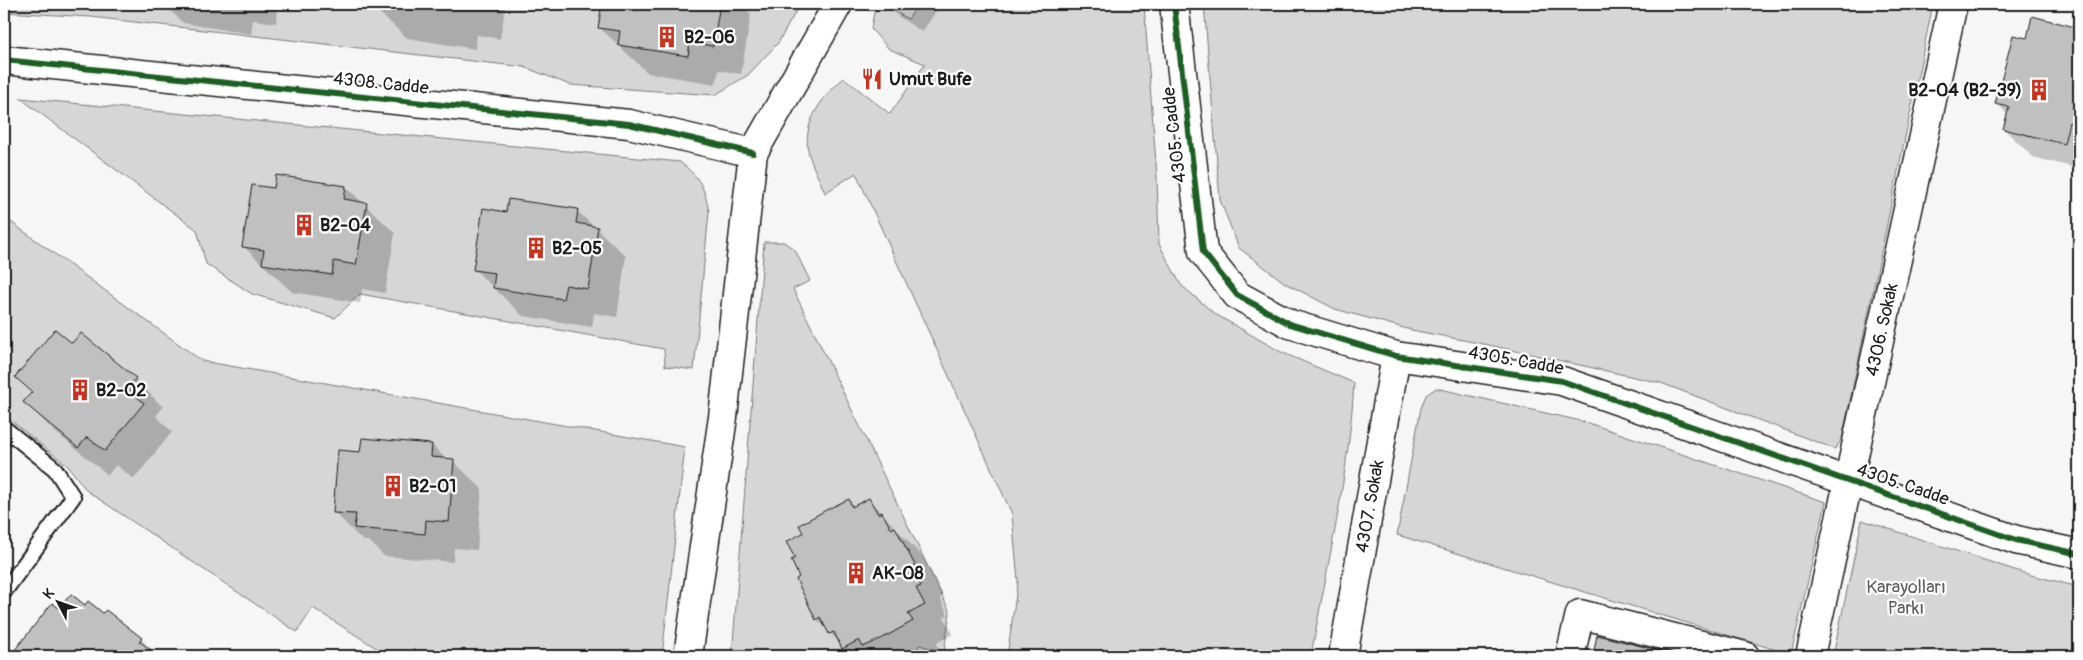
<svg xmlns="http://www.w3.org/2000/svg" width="2083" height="660" viewBox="0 0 2083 660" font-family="Pangolin,sans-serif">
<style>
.green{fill:#d6d6d6;stroke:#797979}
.shadow{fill:#0003}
.building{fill:#c0c0c0;stroke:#1c1c1c}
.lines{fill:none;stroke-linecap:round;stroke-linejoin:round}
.lane-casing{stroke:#1c1c1c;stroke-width:18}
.street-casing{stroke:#1c1c1c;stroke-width:31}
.lane{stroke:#fff;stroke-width:14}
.street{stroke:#fff;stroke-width:28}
.cycleway-casing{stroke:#fff;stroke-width:9}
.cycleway{stroke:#1b5e20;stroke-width:6}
.labels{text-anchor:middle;stroke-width:4.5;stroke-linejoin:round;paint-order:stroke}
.poi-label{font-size:18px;font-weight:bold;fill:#1c1c1c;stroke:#fff;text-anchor:start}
.street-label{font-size:18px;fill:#1c1c1c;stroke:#fff}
.park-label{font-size:18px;fill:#5d5d5d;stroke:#fff}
</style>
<rect width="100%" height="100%" fill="#f6f6f6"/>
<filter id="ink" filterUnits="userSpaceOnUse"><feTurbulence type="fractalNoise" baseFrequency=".02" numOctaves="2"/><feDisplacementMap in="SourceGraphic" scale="10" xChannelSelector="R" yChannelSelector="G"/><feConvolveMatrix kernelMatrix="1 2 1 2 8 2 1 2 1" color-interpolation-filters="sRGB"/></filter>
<g filter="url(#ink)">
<path class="green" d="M 4,4 L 798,4 L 799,6 L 778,43 L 748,75 L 715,95 L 570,85 L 524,67 L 91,17 L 4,12 Z
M 882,4 L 908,19 L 918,4 L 1144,4 L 1157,177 L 1159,244 L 1181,285 L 1215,314 L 1281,352 L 1354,383 C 1349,475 1327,566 1311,656 L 1007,656 L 1018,581 L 1012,514 L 856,173 L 825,193 C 820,180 811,165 808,150 C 803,121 823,96 844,78 L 890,114 L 925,64 L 889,49 L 871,29 L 874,12 Z
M 1204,4 L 1933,4 L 1842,439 L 1835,449 L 1661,383 L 1489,345 L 1411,330 L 1335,309 L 1285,283 L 1239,248 L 1220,200 Z
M 20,98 L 680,162 C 700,178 704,186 709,212 L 694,370 L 665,366 L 664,349 L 360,294 L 335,318 L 252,294 L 206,264 L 197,230 Z
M 4,217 L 202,361 L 685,447 L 662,656 L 389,656 L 313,608 L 297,632 L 87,491 L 68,466 L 4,415 Z
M 764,242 L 784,242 L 795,250 L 810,281 L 793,289 L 950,612 L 944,652 L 919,645 L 917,656 L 732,656 Z
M 1436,388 L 1585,422 L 1826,502 L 1792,650 L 1783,652 L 1397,535 L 1421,408 L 1426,395 Z
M 1862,520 L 2027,574 L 2079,587 L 2079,656 L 1833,656 Z"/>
<path class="shadow" d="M 161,4 L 279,4 L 276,23 L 253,20 L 251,34 L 183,23 L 166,6 Z
M 370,4 L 506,4 L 500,39 L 477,35 L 475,49 L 407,38 Z
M 603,4 L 741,4 L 751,14 L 741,74 L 719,70 L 716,84 L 648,73 L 599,27 Z
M 886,4 L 941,4 L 922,32 L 898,16 Z
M 2033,18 L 2079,29 L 2079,169 L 2033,157 L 2004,129 L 2008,115 L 1997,103 L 2027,40 Z
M 346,187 L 395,233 L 385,293 L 362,289 L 360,303 L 292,292 L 243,246 L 275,190 Z
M 577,211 L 626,256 L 617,317 L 594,313 L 592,327 L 523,316 L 475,270 L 507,213 Z
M 72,345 L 135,379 L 163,407 L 156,416 L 172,432 L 134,479 L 116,465 L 108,475 L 54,431 L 25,402 L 33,393 L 16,377 Z
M 432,445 L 447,460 L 453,461 L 482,489 L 477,550 L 454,548 L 453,562 L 384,556 L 369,541 L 363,541 L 334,512 L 362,453 Z
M 848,500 L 855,507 L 869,500 L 923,557 L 943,596 L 940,598 L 948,615 L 944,617 L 953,634 L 936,643 L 940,650 L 930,656 L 852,656 L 817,619 L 801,578 L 797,559 L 805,533 Z
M 85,607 L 103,615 L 141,639 L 158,656 L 24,656 L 60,610 Z
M 1588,651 L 1658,651 L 1663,656 L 1587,656 Z"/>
<path class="building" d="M 602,4 L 720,4 L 713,46 L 690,42 L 688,56 L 618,45 L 620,31 L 598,28 Z
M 2032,16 L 2079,28 L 2079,125 L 2069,122 L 2064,144 L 2003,129 L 2009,107 L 1995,104 L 2013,35 L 2027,38 Z
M 276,175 L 346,186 L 344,199 L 367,203 L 356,265 L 334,261 L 332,275 L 262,264 L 264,250 L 242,247 L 252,185 L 274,188 Z
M 508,199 L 578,209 L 576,223 L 598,227 L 588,289 L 566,285 L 563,299 L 493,288 L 495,273 L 473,270 L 483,208 L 506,212 Z
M 55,329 L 72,343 L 81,333 L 136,378 L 127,388 L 144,403 L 105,451 L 87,437 L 78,448 L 23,402 L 32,392 L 15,377 Z
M 362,438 L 432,444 L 431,457 L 454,459 L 449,522 L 426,520 L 425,534 L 354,528 L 356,514 L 333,513 L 338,450 L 360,452 Z
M 869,498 L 878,514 L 882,512 L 891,529 L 895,527 L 916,567 L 912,569 L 921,586 L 916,588 L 925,605 L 908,614 L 913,621 L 883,638 L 863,647 L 859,640 L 842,649 L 834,632 L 829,634 L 820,617 L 816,620 L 796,579 L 799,577 L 791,560 L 795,558 L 786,542 L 803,533 L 799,525 L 826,510 L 849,499 L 852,507 Z
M 71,594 L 85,605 L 88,601 L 103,613 L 106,610 L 142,638 L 139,641 L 159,656 L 10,656 L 52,603 L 59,608 Z
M 1597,635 L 1681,656 L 1593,656 Z"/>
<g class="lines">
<g class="lane-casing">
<path id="lane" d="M 4,428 L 55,469 L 73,497 L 4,592"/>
</g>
<g class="street-casing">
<g id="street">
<path d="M 1174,4 L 1203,252 L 1237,295 L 1290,324 L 1396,356 L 1562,381 L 2016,540 L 2079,554"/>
<path d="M 4,60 L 629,124 L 753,153"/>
<path d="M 688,656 L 723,417 L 753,153 L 838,4"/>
<path id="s1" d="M 1343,656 L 1396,356"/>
<path d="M 1570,656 L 1580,614 L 1745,656"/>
<path id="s2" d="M 1810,656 L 1953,4"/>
</g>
</g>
<use href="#lane" class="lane"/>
<use href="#street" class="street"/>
<g class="cycleway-casing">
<path id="cycleway" d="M 1174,4 L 1203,252 L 1237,295 L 1290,324 L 1396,356 L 1562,381 L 2016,540 L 2079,554
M 4,60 L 629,124 L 753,153"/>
</g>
<use href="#cycleway" class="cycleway"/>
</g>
</g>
<defs>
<g id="building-bare" transform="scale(1.725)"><path d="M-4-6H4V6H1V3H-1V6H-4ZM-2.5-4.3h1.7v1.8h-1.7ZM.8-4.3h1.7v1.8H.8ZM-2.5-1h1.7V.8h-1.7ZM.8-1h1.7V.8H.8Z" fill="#c8321e" stroke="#fff" stroke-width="2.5" paint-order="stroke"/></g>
<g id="restaurant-bare" transform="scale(1.725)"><path d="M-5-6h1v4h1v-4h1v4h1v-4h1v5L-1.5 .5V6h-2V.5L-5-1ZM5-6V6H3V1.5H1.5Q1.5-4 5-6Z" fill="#c8321e" stroke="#fff" stroke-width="2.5" paint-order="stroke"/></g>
</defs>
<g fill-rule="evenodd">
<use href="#building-bare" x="667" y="37"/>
<use href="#restaurant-bare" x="872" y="79"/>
<use href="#building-bare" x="2039" y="90"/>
<use href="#building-bare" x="304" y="225"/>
<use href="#building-bare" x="536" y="248"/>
<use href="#building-bare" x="80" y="390"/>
<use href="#building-bare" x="393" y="486"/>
<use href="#building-bare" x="856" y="573"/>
</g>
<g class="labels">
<g class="poi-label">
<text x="684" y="43">B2-06</text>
<text x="889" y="85">Umut Bufe</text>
<text x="2022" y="96" text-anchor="end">B2-04 (B2-39)</text>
<text x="320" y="231">B2-04</text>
<text x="552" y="254">B2-05</text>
<text x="96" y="396">B2-02</text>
<text x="409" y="492">B2-01</text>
<text x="872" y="579">AK-08</text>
</g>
<g class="street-label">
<text transform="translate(381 83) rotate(6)" y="6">4308. Cadde</text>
<text transform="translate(1174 135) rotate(-97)" y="6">4305. Cadde</text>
<text dy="6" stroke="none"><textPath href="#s2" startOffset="334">4306. Sokak</textPath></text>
<text transform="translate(1516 360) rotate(10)" y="6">4305. Cadde</text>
<text transform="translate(1903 484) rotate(19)" y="6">4305. Cadde</text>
<text dy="6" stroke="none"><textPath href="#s1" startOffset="152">4307. Sokak</textPath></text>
</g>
<g class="park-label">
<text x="1906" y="593">Karayolları<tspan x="1906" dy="21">Parkı</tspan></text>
</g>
</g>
<rect width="2083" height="660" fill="none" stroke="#fff" stroke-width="20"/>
<rect x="10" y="10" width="2063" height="640" fill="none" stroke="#1c1c1c" stroke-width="2" filter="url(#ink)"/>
<g transform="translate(58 602) rotate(311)" stroke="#ffffff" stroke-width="4" paint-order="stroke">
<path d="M0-4L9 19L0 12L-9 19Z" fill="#1c1c1c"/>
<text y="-8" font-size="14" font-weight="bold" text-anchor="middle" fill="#1c1c1c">K</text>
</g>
</svg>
